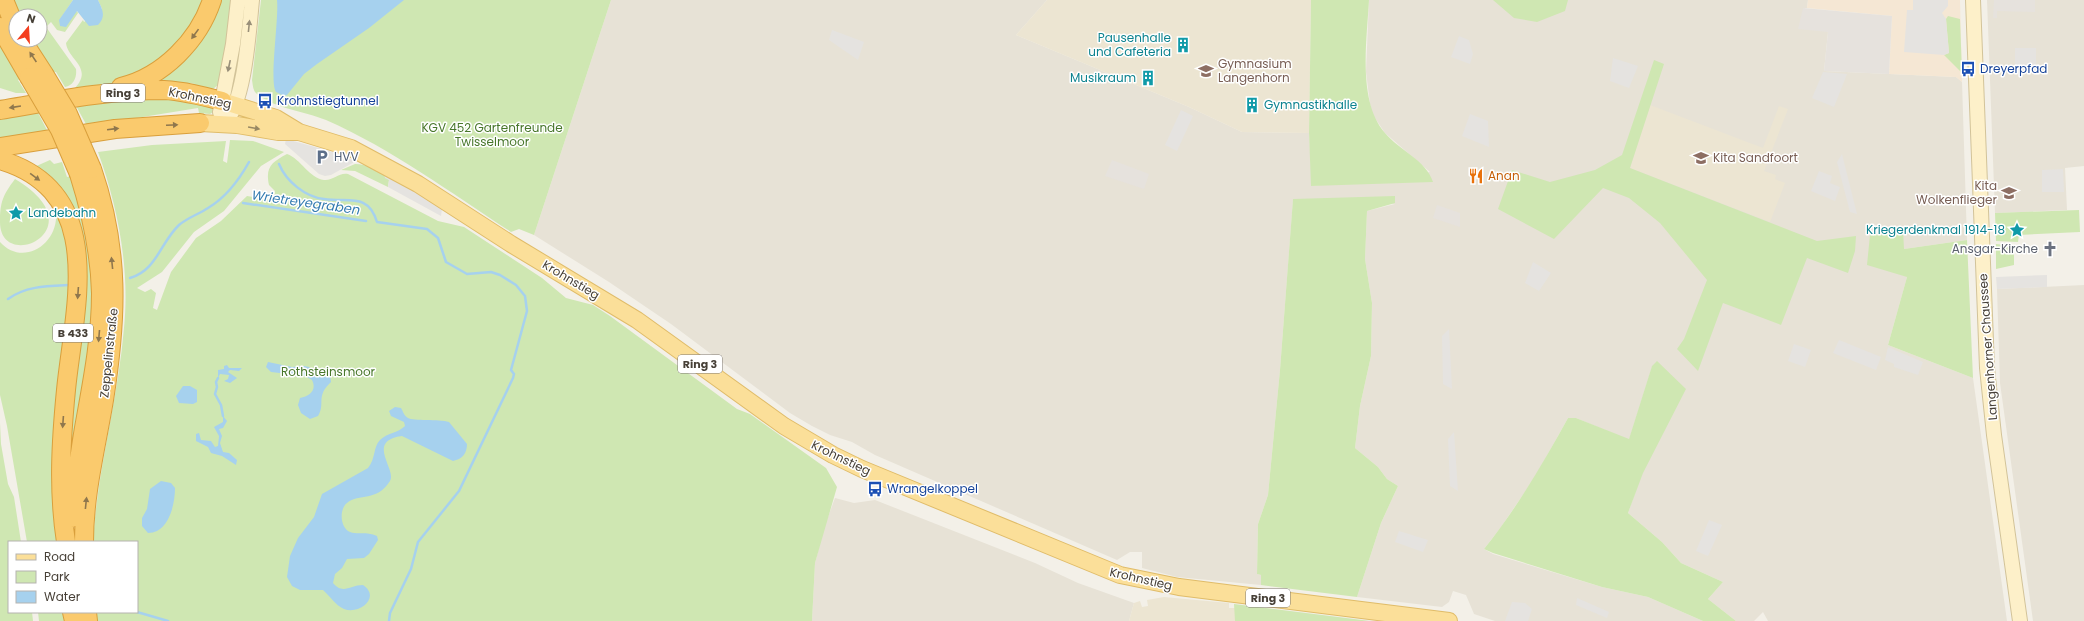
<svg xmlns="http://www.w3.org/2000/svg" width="2084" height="621" viewBox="0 0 2084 621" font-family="Poppins,sans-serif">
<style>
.residential{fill:#e7e2d6}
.commercial{fill:#f5e7d4}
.industrial{fill:#e6e2dd}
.education{fill:#ece5d2}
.green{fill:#cfe7b2}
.parking{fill:#e5e3e0}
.water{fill:#a6d1ee}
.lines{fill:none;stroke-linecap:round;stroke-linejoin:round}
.stream{stroke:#a6d1ee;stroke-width:2.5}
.secondary-casing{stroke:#d2c399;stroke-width:16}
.primary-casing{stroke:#e0bc69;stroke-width:18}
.highway-casing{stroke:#d99f3c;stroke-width:20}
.secondary{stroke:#fdf0c9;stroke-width:14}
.primary{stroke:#fbdf99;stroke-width:16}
.highway{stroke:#faca6d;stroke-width:18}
.highway-bridge-casing{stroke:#d99f3c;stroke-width:20;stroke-linecap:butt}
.highway-bridge{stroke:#faca6d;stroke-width:18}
.oneway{fill:#998f79}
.oneway2{fill:#8f774d}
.oneway3{fill:#988863}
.labels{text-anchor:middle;stroke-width:3;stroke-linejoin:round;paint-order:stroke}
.shield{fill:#fff;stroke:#7e7973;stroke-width:1}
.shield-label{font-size:11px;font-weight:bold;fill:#474037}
.culture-label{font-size:12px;fill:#0d838f;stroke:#fff;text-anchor:end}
.education-label{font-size:12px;fill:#785e54;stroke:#fff;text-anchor:start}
.transit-label{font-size:12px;fill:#164399;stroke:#fff;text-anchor:start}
.street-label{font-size:12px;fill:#474037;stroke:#fff}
.park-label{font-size:12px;fill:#48772b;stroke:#fff}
.service-label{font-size:12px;fill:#4e5e75;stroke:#fff;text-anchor:start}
.food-label{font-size:12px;fill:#c56008;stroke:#fff;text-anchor:start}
.worship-label{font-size:12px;fill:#5b616d;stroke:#fff;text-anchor:end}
.water-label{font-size:13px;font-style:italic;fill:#337bb0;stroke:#fff}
</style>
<rect width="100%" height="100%" fill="#f3f0e8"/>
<path class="residential" d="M 611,0 L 1047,0 L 1016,35 L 1189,107 L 1242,132 L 1309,133 L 1312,186 L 1430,172 L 1385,133 L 1371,112 L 1366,72 L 1369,0 L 1808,0 L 1807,8 L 1804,8 L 1828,32 L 1824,71 L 1956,77 L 1962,82 L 1967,240 L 1904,249 L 1870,235 L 1907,277 L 1888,345 L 1973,378 L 2007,621 L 1768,621 L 1763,612 L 1754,621 L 1736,621 L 1708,599 L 1723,582 L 1681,563 L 1662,542 L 1628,513 L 1642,473 L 1652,367 L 1629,440 L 1576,418 L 1568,418 L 1535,477 L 1501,527 L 1484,549 L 1493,554 L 1602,587 L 1648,597 L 1703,621 L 1495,621 L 1474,614 L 1466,595 L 1453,591 L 1449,602 L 1442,607 L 1357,597 L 1381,523 L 1398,486 L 1387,479 L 1378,467 L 1355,448 L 1360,406 L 1371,356 L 1372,303 L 1365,259 L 1367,211 L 1395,204 L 1347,199 L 1293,200 L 1280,370 L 1268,495 L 1258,524 L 1257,574 L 1261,575 L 1261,585 L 1177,577 L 1142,568 L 1142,552 L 1130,552 L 1117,560 L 875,455 L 852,442 L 830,435 L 812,426 L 790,413 L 671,324 L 609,282 L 534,235 Z
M 1987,0 L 2084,0 L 2084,166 L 2065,168 L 2067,210 L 1995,213 Z
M 2084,285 L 2084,621 L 2033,621 L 2000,383 L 1997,289 Z
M 835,498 L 854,503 L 875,500 L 1035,563 L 1078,583 L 1134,603 L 1129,621 L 812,621 L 815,563 L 825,525 Z"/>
<path class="commercial" d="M 1808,0 L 1960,0 L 1962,82 L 1956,77 L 1889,74 L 1892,16 L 1807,8 Z"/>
<path class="industrial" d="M 1994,0 L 2035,0 L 2035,12 L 1997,11 L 1997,18 L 1993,18 Z
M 1803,8 L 1892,16 L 1889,74 L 1824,71 L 1828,32 L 1798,29 Z
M 1112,160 L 1149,174 L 1144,189 L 1105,176 Z
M 1437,205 L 1460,213 L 1460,227 L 1433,218 Z"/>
<path class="education" d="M 1047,0 L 1311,0 L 1309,133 L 1242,132 L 1189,107 L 1016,35 Z
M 1650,105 L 1763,148 L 1779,106 L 1788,109 L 1764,171 L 1776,175 L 1775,179 L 1785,183 L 1770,222 L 1630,168 Z
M 1164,597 L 1229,603 L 1229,608 L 1235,608 L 1235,621 L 1129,621 L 1134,603 L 1140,601 L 1142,607 L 1148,606 L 1147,600 Z"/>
<path class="green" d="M 12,0 L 73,0 L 59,21 L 77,11 L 78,13 L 65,32 L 57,30 L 51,22 L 46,27 L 76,69 C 77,77 74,85 65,87 L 56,72 L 53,72 L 31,40 L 40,40 L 40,16 L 18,16 Z
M 98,0 L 207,0 L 187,38 L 139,75 L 110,85 L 71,92 C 97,68 68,61 66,43 L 83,20 L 84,22 L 102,9 Z
M 217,0 L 234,0 L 220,83 L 212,90 L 194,89 L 195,84 L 189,83 L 187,88 L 157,85 L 156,78 Z
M 261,0 L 611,0 L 534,235 L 519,229 L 511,232 C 451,193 392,149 326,120 C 304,111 276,109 257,94 C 253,91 253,86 252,80 Z
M 1311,0 L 1369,0 C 1367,40 1357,101 1385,133 C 1399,150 1426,160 1433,182 L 1311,186 L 1309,133 Z
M 1493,0 L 1568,0 L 1565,11 L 1537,22 L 1514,18 Z
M 1948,16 L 1960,19 L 1962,73 L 1944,55 L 1949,53 L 1946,19 Z
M 0,43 L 21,79 L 18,80 L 26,93 L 16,93 L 0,88 Z
M 1654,60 L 1664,64 L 1630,168 L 1817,241 L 1856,236 L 1855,251 L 1848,273 L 1807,258 L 1781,325 L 1723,303 L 1698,371 L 1677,349 L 1684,339 L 1707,280 L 1660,223 L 1629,198 L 1603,188 L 1554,239 L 1498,209 L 1512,170 L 1550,182 L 1595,170 L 1622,155 Z
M 179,97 L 215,105 L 213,112 L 210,114 L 199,113 L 198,108 L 87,126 L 75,104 L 112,99 Z
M 37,111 L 48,132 L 0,140 L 0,117 Z
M 230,140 L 253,141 L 284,152 L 261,166 L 224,211 L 194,232 L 162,272 L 137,288 L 145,292 L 151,289 L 156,293 L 153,308 L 157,310 L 171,272 L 196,238 L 221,221 L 247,196 L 273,200 L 275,191 L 269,185 C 265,167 272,162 287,154 C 301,159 309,178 324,180 C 333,181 339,172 348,174 L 438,221 L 464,227 L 542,278 L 566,298 L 593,305 L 610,316 L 737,409 L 750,414 L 826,468 L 837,487 L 815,563 L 812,621 L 97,621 L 96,612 L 137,612 L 137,542 L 93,542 C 97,470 118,400 124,328 C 130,269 118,207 98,152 L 152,145 L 226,141 L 223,161 L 227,163 Z
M 50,160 L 54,164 L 62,162 L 67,177 L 71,176 L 75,180 L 94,275 L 92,327 L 65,504 L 84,261 L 32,168 Z
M 355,164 C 367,164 382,171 389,180 L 388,187 L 355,171 L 341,170 Z
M 15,179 C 99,229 0,274 0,222 C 0,202 3,195 15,179 Z
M 1395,196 L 1395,203 L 1367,211 L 1365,259 L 1372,303 L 1371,356 L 1360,406 L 1355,448 L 1378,467 L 1387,479 L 1398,486 L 1381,523 L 1357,597 L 1261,585 L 1261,575 L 1257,574 L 1258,524 L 1268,495 L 1280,370 L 1293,199 Z
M 2079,210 L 2080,232 L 2019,235 L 2018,242 L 1996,241 L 1995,213 Z
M 56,212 L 58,212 L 71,249 L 58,542 L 27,542 L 7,426 L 0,395 L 0,242 C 22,267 59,245 56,212 Z
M 1903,229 L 1904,249 L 1967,240 L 1973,378 L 1888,345 L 1907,277 L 1867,265 L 1870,235 Z
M 1996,244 L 2014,246 L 2014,265 L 1996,269 Z
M 1657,361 L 1686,389 L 1643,473 L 1628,513 L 1662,542 L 1681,563 L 1723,582 L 1708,599 L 1736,621 L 1703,621 L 1648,597 L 1602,587 L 1493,553 L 1484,549 C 1517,508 1543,463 1568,418 L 1576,418 L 1629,439 L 1652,366 Z
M 0,423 L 1,444 L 8,484 L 14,497 L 21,542 L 9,542 L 9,612 L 32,612 L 33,621 L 0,621 Z
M 1234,604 L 1370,621 L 1235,621 Z
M 38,612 L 63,612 L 65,621 L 39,621 Z"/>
<path class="parking" d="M 1913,0 L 1948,0 L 1948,6 L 1942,13 L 1946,19 L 1949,53 L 1944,55 L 1904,52 L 1907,10 L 1913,10 Z
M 832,30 L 864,42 L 858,60 L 829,40 Z
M 1459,36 L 1469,40 L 1473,54 L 1470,64 L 1451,57 Z
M 2015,48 L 2036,48 L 2036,69 L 2015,69 Z
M 1613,58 L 1638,66 L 1629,88 L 1610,81 Z
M 1823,72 L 1847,74 L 1834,107 L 1812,98 Z
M 1181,110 L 1193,116 L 1177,151 L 1165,145 Z
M 1470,114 L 1488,121 L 1489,147 L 1462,136 Z
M 286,139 L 333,152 L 356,161 L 331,175 L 325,176 L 319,174 L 285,144 Z
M 1842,154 L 1857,214 L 1850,212 L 1837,162 Z
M 2063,169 L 2064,192 L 2042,192 L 2042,170 Z
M 1819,171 L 1832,176 L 1830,183 L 1840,187 L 1835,201 L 1811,191 Z
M 384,174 L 447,208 L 444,210 L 442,209 L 441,216 L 388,187 L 389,180 L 385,178 Z
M 1533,262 L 1551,273 L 1539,291 L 1525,283 Z
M 2047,275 L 2047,287 L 1997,289 L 1996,277 Z
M 1449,329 L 1452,389 L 1443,384 L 1442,336 Z
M 1839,340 L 1881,357 L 1876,370 L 1833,353 Z
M 1794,344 L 1811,350 L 1805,367 L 1788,361 Z
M 1888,347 L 1923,362 L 1918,375 L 1894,367 L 1894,364 L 1885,360 Z
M 1454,432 L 1458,491 L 1450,486 L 1448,439 Z
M 1709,520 L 1722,525 L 1708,556 L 1696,551 Z
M 1399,531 L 1428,540 L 1423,552 L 1395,542 Z
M 1577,598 L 1609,612 L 1607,618 L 1576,605 Z
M 1512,602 L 1525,603 L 1532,609 L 1528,621 L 1505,621 Z"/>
<path class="water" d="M 73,0 L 98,0 C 103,10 106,17 98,25 L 89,26 L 77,11 L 66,27 L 60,26 L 59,20 Z
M 277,0 L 404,0 L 369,28 L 317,64 L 304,74 L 287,95 L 284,96 L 276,92 C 269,82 279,19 277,0 Z
M 268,362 L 292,367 L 304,366 L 309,367 L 315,373 L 330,375 L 331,382 C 315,397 326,403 318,416 L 310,419 L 301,413 L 298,405 L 300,398 C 310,396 317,390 312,380 L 305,376 L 271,372 L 266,367 Z
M 227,365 L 229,368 L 242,368 L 239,371 L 230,370 L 228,372 L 237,378 L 230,383 L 224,381 L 228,379 L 229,375 L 220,374 L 218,378 L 218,370 L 224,369 L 224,366 Z
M 183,386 L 190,386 L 197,390 L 197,402 L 193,404 L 179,403 L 176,396 Z
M 395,407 L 401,408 C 403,411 404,416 408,418 C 413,421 439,419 449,422 L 467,444 C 467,454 462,459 453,461 L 402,436 C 365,441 397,469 390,481 C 377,502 359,493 347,503 C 339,509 340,528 350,532 C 358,535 366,531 377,536 L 378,540 L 369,554 L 364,558 L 347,559 L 342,568 L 335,574 L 333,583 C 343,595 350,585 363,585 C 381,597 360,615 344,609 C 335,605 330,596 323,590 L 300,590 L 292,586 L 287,577 L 290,556 L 298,538 L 314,517 L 322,494 L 368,468 C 376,458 373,447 380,440 C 387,433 398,433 405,426 L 404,422 L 391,416 L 389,411 Z
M 223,416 L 227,421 L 223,428 L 219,429 L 222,436 L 220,443 L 223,452 L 229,453 L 237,460 L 236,465 L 222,456 L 211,453 L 208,447 L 196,441 L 196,434 L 199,433 L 201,440 L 211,441 L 215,447 L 218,446 L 219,436 L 214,427 L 223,422 Z
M 161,481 L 171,483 L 175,488 C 175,504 169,533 148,533 L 142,526 L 142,518 L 147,509 L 150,489 Z"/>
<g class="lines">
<path class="stream" d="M 279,164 C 286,181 305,197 324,199 C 348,203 368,192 377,222 L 427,229 L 438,238 L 446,262 L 467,274 L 491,272 L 500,275 L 516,285 L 525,296 L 527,311 L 511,370 L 514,374 L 513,378 L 459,491 L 418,542 L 411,569 L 390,613 L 389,621
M 243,203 L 366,221
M 130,278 C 157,270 160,243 179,225 C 187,218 199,214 208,208 C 225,198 239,180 249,162
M 8,299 C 26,286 47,286 69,285
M 218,378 L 216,382 L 217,387 L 215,394 L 221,405 L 223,416
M 137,612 L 168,621"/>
<g class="secondary-casing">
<path id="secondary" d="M 238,0 L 233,44 L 220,112 L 224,124 C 245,103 249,30 252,0
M 1973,0 L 1987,368 L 1994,435 L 2020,621"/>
</g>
<g class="primary-casing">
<path id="primary" d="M 222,101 L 276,118 L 299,132 L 351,148 L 418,184 L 511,244 L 637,320 L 784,426 L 833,455 L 862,469 L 1120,575 L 1179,587 L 1449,621
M 200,123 L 237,125 L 278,132 L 299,132"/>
</g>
<g class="highway-casing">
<path id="highway" d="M 4,0 L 16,29
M 0,27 L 29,77
M 22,40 L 44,74
M 121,87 C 163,77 199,40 212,0
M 0,110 C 54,101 109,90 164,90 C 184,91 203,96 222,101
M 0,147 L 115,129 L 200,123
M 0,160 C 109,192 74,308 66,390 C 61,441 58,491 66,542
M 71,518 C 75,488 79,458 84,428 C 92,383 101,339 101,293 C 100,252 91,212 79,174
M 84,542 C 84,494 96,448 104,400 C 117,318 120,250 92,169
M 72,612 L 74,621
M 87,612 L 88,621"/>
</g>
<use href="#secondary" class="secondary"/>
<use href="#primary" class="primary"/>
<use href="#highway" class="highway"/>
<g class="highway-bridge-casing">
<path id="highway-bridge" d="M 44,74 L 68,114 L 92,169
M 29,77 L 60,130 L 79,174"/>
</g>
<use href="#highway-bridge" class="highway-bridge"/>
</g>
<defs><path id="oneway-solid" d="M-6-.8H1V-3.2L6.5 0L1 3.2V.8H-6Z"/></defs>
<g class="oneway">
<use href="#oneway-solid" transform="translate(249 26) rotate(-84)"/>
<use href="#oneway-solid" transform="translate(229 66) rotate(102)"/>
</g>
<g class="oneway2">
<use href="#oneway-solid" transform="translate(195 34) rotate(126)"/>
<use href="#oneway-solid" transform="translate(33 57) rotate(-124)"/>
<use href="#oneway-solid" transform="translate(15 107) rotate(171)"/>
<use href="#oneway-solid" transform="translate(172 125) rotate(-3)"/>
<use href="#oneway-solid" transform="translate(113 129) rotate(-7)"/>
<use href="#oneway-solid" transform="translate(35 177) rotate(36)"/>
<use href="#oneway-solid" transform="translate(112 263) rotate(-96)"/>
<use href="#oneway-solid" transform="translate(78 293) rotate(94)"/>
<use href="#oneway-solid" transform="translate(99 336) rotate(95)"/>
<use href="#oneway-solid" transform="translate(63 422) rotate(94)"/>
<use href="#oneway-solid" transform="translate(86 503) rotate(-84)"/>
</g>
<use class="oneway3" href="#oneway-solid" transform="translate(254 128) rotate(10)"/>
<defs>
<g id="building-bare" transform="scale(1.2)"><path d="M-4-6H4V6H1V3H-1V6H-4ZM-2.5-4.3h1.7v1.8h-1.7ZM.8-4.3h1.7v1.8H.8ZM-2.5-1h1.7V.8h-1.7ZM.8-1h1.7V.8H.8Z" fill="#0f9aa8" stroke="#fff" stroke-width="2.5" paint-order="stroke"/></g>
<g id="bus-bare" transform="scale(1.2)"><path d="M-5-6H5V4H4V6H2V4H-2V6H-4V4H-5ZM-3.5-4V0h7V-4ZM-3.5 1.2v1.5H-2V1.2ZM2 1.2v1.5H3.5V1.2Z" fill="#1a4fb4" stroke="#fff" stroke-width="2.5" paint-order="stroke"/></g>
<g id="school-bare" transform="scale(1.2)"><path d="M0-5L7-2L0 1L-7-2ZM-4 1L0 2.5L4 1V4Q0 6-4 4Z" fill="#8d6e63" stroke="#fff" stroke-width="2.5" paint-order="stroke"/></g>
<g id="parking-bare" transform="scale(1.2)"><path d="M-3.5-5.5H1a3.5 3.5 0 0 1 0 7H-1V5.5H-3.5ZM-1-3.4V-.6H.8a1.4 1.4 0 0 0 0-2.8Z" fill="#5c6f8a" stroke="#fff" stroke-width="2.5" paint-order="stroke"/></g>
<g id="restaurant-bare" transform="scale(1.2)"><path d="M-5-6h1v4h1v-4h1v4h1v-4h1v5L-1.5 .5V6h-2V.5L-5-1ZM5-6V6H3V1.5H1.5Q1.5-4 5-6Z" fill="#e8710a" stroke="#fff" stroke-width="2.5" paint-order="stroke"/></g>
<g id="sight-bare" transform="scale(1.2)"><path d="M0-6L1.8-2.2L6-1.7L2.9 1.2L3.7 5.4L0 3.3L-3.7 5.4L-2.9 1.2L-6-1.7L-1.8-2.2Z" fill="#0f9aa8" stroke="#fff" stroke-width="2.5" paint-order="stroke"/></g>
<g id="church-bare" transform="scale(1.2)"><path d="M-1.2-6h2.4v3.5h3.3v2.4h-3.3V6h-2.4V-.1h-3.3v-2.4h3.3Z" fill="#6b7280" stroke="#fff" stroke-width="2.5" paint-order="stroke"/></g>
</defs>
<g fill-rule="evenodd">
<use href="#building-bare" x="1183" y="45"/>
<use href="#bus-bare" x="1968" y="69"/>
<use href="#school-bare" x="1206" y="71"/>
<use href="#building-bare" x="1148" y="78"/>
<use href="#bus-bare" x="265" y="101"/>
<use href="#building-bare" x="1252" y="105"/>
<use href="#parking-bare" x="322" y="157"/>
<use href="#school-bare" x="1701" y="158"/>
<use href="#restaurant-bare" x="1476" y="176"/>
<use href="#school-bare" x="2009" y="193"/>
<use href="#sight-bare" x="16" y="213"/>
<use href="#sight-bare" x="2017" y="230"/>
<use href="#church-bare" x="2050" y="249"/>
<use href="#bus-bare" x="875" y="489"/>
</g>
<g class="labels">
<g class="shield">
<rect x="101" y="84" width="44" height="18" rx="3"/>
<rect x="53" y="324" width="40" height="18" rx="3"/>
<rect x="678" y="355" width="44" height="18" rx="3"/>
<rect x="1246" y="589" width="44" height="18" rx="3"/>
</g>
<g class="shield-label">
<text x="123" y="97">Ring 3</text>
<text x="73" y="337">B 433</text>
<text x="700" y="368">Ring 3</text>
<text x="1268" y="602">Ring 3</text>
</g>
<g class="culture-label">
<text x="1171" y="42">Pausenhalle<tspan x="1171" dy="14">und Cafeteria</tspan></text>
<text x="1136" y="82">Musikraum</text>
<text x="1264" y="109" text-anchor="start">Gymnastikhalle</text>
<text x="28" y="217" text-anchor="start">Landebahn</text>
<text x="2005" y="234">Kriegerdenkmal 1914-18</text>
</g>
<g class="education-label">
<text x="1218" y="68">Gymnasium<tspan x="1218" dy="14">Langenhorn</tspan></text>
<text x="1713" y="162">Kita Sandfoort</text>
<text x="1997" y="190" text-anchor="end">Kita<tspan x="1997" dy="14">Wolkenflieger</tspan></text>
</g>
<g class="transit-label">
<text x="1980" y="73">Dreyerpfad</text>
<text x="277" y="105">Krohnstiegtunnel</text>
<text x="887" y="493">Wrangelkoppel</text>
</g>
<g class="street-label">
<text transform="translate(200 98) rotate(12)" y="4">Krohnstieg</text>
<text transform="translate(571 280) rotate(31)" y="4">Krohnstieg</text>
<text transform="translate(1988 347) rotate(-94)" y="4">Langenhorner Chaussee</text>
<text transform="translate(109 353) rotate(-84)" y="4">Zeppelinstraße</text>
<text transform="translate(841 458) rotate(26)" y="4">Krohnstieg</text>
<text transform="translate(1141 579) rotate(13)" y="4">Krohnstieg</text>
</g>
<g class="park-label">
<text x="492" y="132">KGV 452 Gartenfreunde<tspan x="492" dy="14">Twisselmoor</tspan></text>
<text x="328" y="376">Rothsteinsmoor</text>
</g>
<g class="service-label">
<text x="334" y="161">HVV</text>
</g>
<g class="food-label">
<text x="1488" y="180">Anan</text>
</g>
<g class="worship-label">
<text x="2038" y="253">Ansgar-Kirche</text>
</g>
<g class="water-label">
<text transform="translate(306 202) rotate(8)" y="5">Wrietreyegraben</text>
</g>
</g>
<rect x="8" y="541" width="130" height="72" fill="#ffffff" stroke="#b5b3af"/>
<rect x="16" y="554" width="20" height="6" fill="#fbdf99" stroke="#b5b3af"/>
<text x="44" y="561" font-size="12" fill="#474037">Road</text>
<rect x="16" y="571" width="20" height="12" fill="#cfe7b2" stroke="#b5b3af"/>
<text x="44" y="581" font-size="12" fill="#474037">Park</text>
<rect x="16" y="591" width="20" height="12" fill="#a6d1ee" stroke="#b5b3af"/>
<text x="44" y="601" font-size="12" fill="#474037">Water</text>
<g transform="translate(28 28) rotate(18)"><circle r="19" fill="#ffffff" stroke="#b5b3af"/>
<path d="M0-3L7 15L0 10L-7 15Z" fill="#f43e1f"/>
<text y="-6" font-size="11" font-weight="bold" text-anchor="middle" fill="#474037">N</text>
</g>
</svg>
